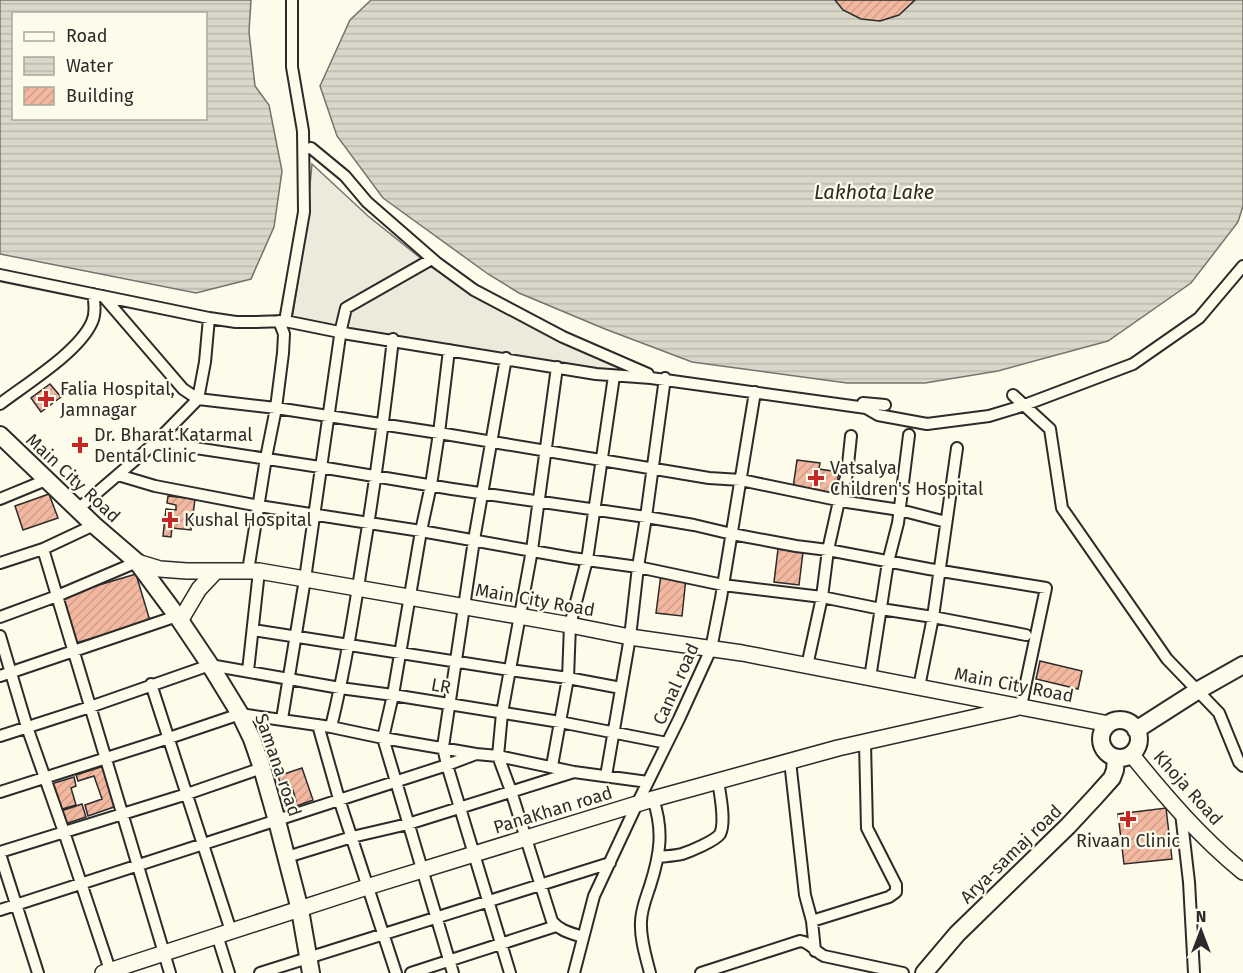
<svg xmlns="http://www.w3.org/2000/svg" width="1243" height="973" viewBox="0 0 1243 973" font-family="'Fira Sans',sans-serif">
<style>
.parking{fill:#eceadb;stroke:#74746e;stroke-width:1.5}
.water{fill:url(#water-rules);stroke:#74746e;stroke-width:1.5;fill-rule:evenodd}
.building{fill:url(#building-hatch);stroke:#2b2b2b;stroke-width:1.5}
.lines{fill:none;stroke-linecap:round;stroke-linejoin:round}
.street-casing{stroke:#2b2b2b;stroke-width:14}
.secondary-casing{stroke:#2b2b2b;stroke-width:18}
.primary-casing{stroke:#2b2b2b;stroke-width:20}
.street{stroke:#fdfbea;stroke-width:10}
.secondary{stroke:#fdfbea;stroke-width:15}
.primary{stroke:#fdfbea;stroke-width:16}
.poi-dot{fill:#c62828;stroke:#fdfbea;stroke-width:2}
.labels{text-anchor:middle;stroke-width:4.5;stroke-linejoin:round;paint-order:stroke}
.poi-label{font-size:18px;fill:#2b2b2b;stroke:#fdfbea;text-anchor:start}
.street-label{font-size:18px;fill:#2b2b2b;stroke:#fdfbea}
.water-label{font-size:20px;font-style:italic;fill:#2b2b2b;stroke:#fdfbea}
</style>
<defs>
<pattern id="water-rules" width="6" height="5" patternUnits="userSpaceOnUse" patternTransform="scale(1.5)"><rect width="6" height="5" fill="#d8d7c9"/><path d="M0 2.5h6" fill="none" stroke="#bab9ad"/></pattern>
<pattern id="building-hatch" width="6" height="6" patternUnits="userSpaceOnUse" patternTransform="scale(1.5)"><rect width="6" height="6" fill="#f2b8a0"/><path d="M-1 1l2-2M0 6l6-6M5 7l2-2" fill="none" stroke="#d09e8a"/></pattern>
</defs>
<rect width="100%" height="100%" fill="#fdfbea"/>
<path class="parking" d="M 312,164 L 368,216 L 433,268 L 491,302 L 649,375 L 588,371 L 292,319 L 305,237 Z"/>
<path class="water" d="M 0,0 L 251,0 L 249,32 L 255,86 L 269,105 L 282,171 L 274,227 L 251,279 L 196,293 L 0,254 ZM 14,14 L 206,14 L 206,118 L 14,118 Z
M 371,0 L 1243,0 L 1243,206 L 1238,222 L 1191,283 L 1108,341 L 998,371 L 925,383 L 847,383 L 692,362 L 605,329 L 519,293 L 488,274 L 383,198 L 337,136 L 320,86 L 350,20 Z"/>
<path class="building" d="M 835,0 L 915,0 L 899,15 L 880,21 L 861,19 L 843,10 Z
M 50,384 L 61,397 L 41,412 L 31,398 Z
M 797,460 L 820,463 L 819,469 L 839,472 L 835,494 L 793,488 Z
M 49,494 L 58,518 L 23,530 L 15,506 Z
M 168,496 L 195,499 L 191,530 L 172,528 L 171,537 L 163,536 L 166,509 L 176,510 L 176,505 L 167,503 Z
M 778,549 L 803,552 L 799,585 L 774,582 Z
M 136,574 L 150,621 L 76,643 L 62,596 Z
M 661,574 L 686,578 L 682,616 L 656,613 Z
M 1040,661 L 1082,671 L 1078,689 L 1036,679 Z
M 104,766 L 117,806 L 88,816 L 85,805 L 102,799 L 94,776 L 78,781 L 76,775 Z
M 302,768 L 313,800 L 291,808 L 289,803 L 296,801 L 293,790 L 283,792 L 278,776 Z
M 74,777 L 76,786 L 71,788 L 76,805 L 59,810 L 51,784 Z
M 82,804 L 86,817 L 65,824 L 61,811 Z
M 1166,808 L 1172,859 L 1124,864 L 1118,814 Z"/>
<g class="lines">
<g class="street-casing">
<path id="street" d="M 311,148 L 345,176 L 367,202 L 437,263 L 474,290 L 563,337 L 648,374
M 0,275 L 209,318 L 236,322 L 256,322 L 285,321 L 349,334 L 596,374 L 651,378 L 866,408 L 878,415 L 927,424 L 989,416 L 1022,406 L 1133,364 L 1199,318 L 1243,266
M 103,296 L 183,389 L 198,399 L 276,408 L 439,433 L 709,478 L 741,480 L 847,502 L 900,510 L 946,522
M 285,321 L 304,212 L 303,131 L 292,67 L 292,0
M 449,350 L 439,433 L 431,485 L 421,531 L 393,695 L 383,738 L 453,973
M 506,358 L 474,540 L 443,747 L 447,765 L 510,973
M 557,367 L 532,550 L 502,713 L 498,756 L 511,791 L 552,921 C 560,931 571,933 583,937
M 1013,395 L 1050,429 L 1062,508 L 1167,659 L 1219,713 L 1239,762 L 1243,766
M 863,403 L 885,405
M 0,404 C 26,384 79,352 92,322 C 96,313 95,304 93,294
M 156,442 L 320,467 L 452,489 L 646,517 L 694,525 L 732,534 L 796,546 L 828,550 L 929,569 L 1046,588 L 1021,706
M 118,475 L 155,486 L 259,506 L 421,531 L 572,558 L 638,567 L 723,585 L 822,597 L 881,609 L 933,617 L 1026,635
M 0,499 L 46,480
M 78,509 L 156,442 L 198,399 L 205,362 L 209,318
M 43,549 L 170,973
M 0,563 L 43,549 L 94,525
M 248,571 L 266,458 L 276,408 L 283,353 L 284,334 L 279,321
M 0,617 L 57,596 L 137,562
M 253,630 L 510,670 L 568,678 L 621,688
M 0,636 L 27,727 L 64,832 L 111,973
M 807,666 L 822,597 L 828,550 L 839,501 L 847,474 L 851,436
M 248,671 L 259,571
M 0,676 L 177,616
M 870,678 L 888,562 L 898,523 L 909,435
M 151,684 L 231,931
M 919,687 L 933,617 L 957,448
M 282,719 L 305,579 L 341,329 L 346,308 L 432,259
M 318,725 L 339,799 L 396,973
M 331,727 C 345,670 354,613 363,556 C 375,484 385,411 393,339
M 0,736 L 90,707 L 210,665 L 340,688 L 393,695 L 560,722 L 667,743
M 790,761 L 805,895 L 812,921 L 815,951
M 552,766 L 568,678 L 570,625 L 587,560 L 614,376
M 606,776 L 630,637 L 638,567 L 646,517 L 665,378
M 0,792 L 169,738 L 240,714 L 331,727 L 383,738 L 476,754 L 498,756 L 574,772 L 648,782
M 1181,813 L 1189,882 L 1194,973
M 0,852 L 187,794 L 262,768
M 0,854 L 38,973
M 287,857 L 352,837 L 408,824 L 574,772
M 658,857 C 666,856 674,856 682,854 C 691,851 715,841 720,834 C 726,822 720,794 718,781
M 0,910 L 447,765 L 476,754
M 812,921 L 889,897 L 896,892 L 896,885 L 867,828 L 865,743
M 217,935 L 229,973
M 260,973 L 610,863
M 411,973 L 556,926
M 574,973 L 594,896 L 637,804 L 679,719 L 711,649 L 721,598 L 755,392
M 650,973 C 646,957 640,939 641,922 C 641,910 646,898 650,886 C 660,855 664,831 653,799
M 701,973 L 800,941 C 811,942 815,952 824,956 L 903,973"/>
</g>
<g class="secondary-casing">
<path id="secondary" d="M 137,562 L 160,569 L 187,571 L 259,571 L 570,625 L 630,637 L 742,653 L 1109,724
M 180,621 L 199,589 L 216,571
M 1131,754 C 1165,796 1201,838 1243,872
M 103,973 L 367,887 L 653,799 L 838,748 L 1016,708"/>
</g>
<g class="primary-casing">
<path id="primary" d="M 0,435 L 94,525 L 137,562 L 177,616 L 210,665 L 240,714 L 252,739 L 262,768 L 277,821 L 300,910 L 311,973
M1101 739a19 19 0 1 1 38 0a19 19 0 1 1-38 0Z
M 1136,730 L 1197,691 L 1243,665
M 924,973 L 957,934 L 1068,826 L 1095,797 L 1112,778 L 1115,770 L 1116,758"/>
</g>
<use href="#street" class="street"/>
<use href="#secondary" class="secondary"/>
<use href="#primary" class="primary"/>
</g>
<g class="poi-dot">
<path d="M43 390h6v6h6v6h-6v6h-6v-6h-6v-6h6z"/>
<path d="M77 436h6v6h6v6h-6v6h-6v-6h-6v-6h6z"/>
<path d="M813 469h6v6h6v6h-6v6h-6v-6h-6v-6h6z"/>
<path d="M167 511h6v6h6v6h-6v6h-6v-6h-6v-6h6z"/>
<path d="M1125 810h6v6h6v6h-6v6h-6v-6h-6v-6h6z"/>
</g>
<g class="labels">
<g class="poi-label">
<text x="60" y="395">Falia Hospital,<tspan x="60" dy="21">Jamnagar</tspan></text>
<text x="94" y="441">Dr. Bharat Katarmal<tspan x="94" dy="21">Dental Clinic</tspan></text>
<text x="830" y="474">Vatsalya<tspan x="830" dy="21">Children's Hospital</tspan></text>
<text x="184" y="526">Kushal Hospital</text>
<text x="1128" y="847" text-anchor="middle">Rivaan Clinic</text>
</g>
<g class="street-label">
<text transform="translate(73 478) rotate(43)" y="6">Main City Road</text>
<text transform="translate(535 600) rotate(10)" y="6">Main City Road</text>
<text transform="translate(676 684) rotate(-66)" y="6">Canal road</text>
<text transform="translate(1014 685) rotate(11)" y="6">Main City Road</text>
<text transform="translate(441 686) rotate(10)" y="6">LR</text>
<text transform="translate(278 765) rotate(71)" y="6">Samana road</text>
<text transform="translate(1188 788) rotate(48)" y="6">Khoja Road</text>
<text transform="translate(553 810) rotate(-17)" y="6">PanaKhan road</text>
<text transform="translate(1011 854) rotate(-44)" y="6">Arya-samaj road</text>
</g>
<g class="water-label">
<text x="874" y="199">Lakhota Lake</text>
</g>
</g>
<rect x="12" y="12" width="195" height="108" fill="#fdfbea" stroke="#a9a89e" stroke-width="1.5"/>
<rect x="24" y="32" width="30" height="9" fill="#fdfbea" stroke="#a9a89e" stroke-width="1.5"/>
<text x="66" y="42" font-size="18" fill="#2b2b2b">Road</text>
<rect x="24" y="57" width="30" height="18" fill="url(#water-rules)" stroke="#a9a89e" stroke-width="1.5"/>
<text x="66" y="72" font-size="18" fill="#2b2b2b">Water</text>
<rect x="24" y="87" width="30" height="18" fill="url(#building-hatch)" stroke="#a9a89e" stroke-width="1.5"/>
<text x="66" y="102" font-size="18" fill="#2b2b2b">Building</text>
<g transform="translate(1201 931)" stroke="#fdfbea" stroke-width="4.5" paint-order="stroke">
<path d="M0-4.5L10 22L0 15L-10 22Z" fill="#2b2b2b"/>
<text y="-9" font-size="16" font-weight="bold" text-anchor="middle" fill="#2b2b2b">N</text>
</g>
</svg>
